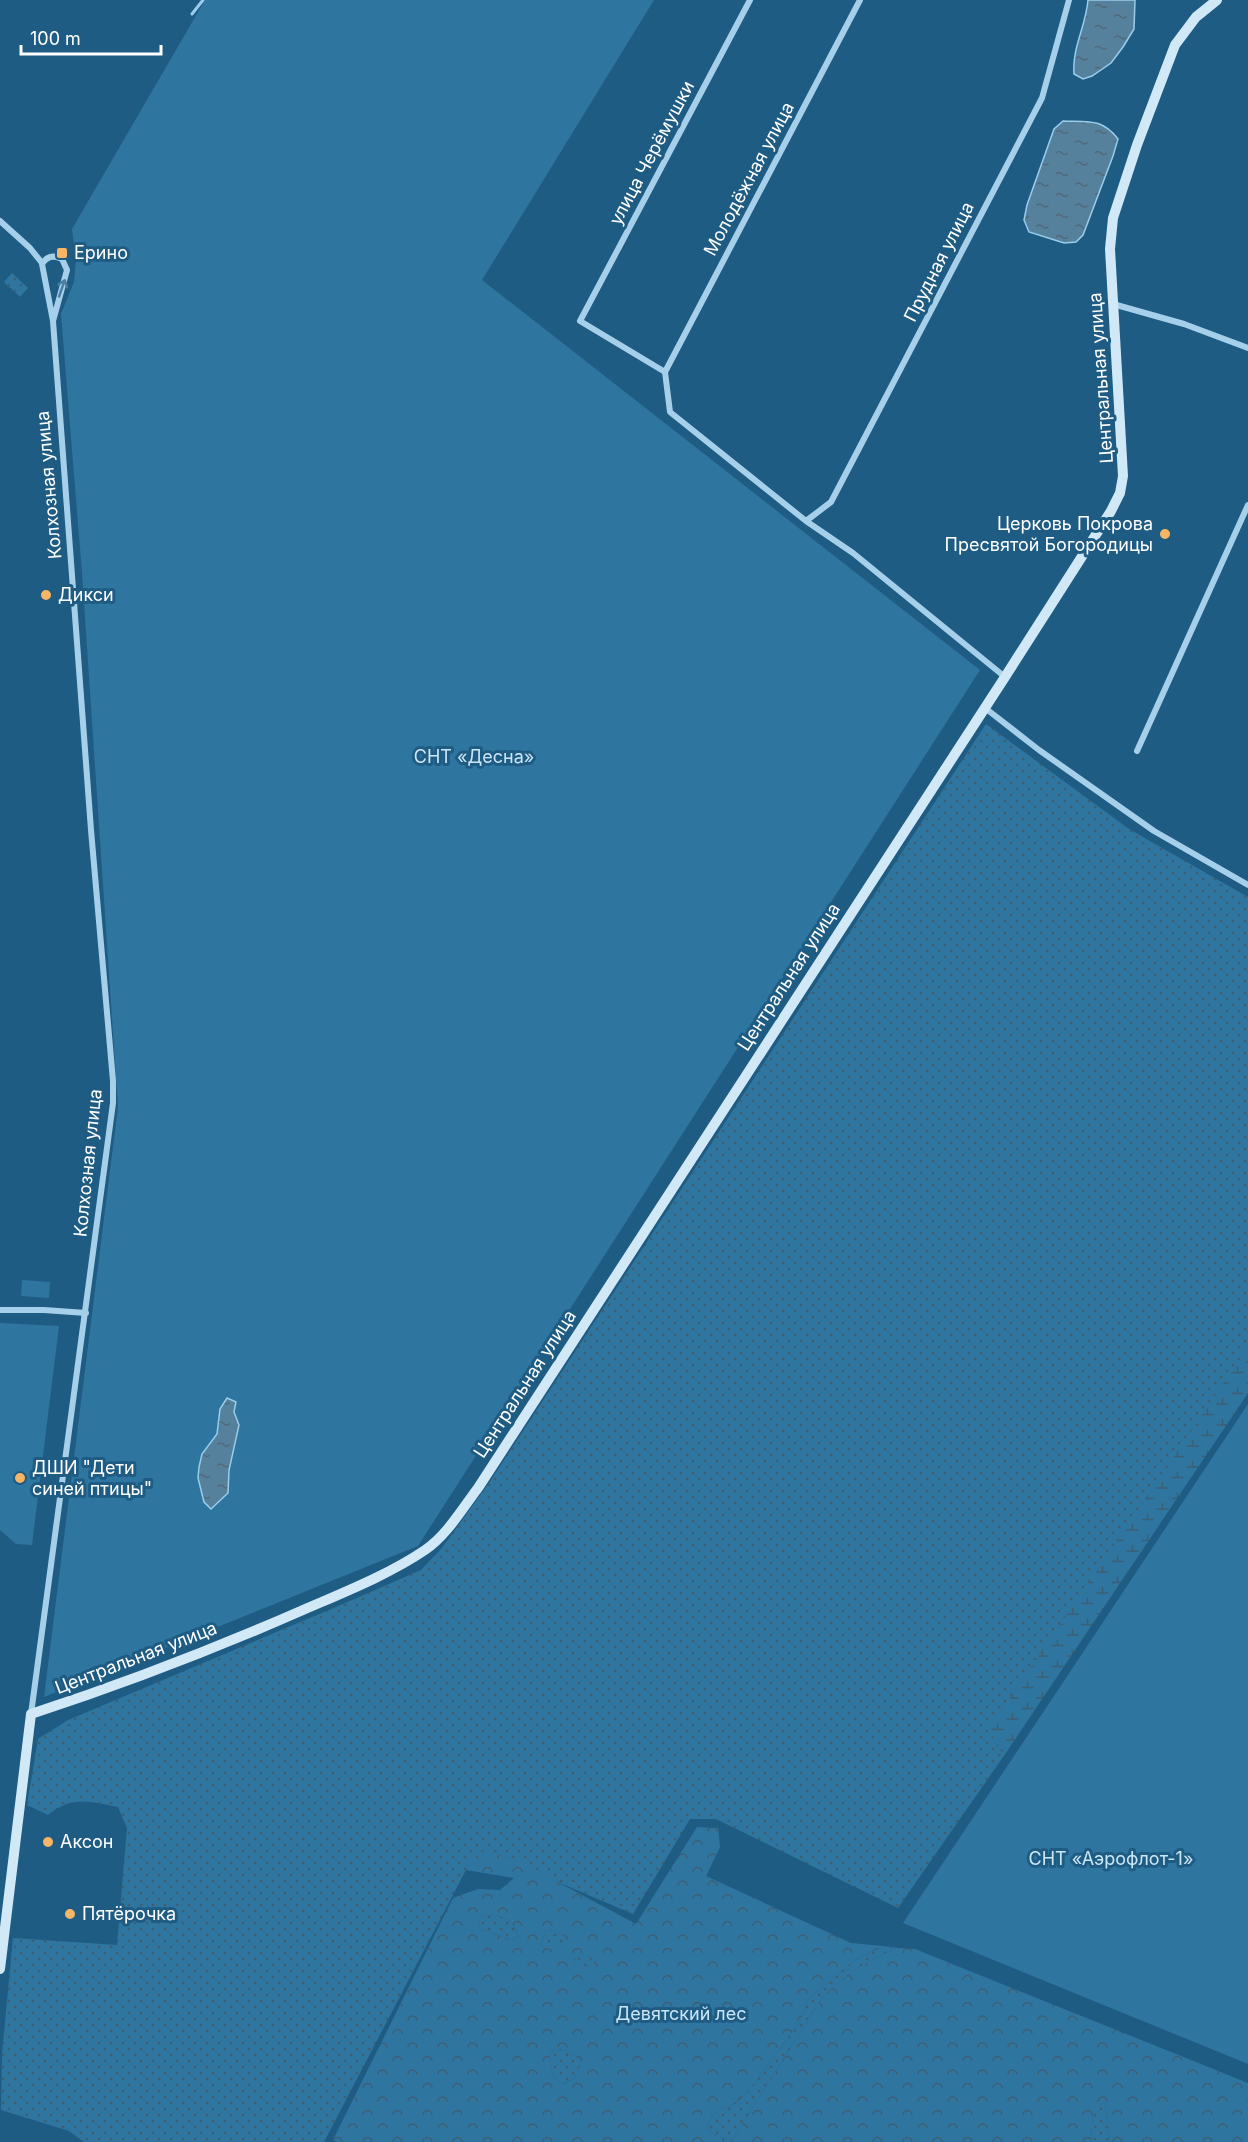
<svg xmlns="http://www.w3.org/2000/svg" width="1248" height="2142" viewBox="0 0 1248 2142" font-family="Inter,sans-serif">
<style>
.grass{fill:url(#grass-dots)}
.forest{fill:url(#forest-crowns);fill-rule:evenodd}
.wetland{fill:url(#wetland-marsh)}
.green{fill:#2e75a0}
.water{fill:url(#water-ripples);stroke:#99cdeb;stroke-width:1.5}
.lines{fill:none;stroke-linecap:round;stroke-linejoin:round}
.stream{stroke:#99cdeb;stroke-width:3}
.street{stroke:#a6d0ea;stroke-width:6}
.secondary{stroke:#d1e8f7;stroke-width:10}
.oneway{stroke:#487fa3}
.poi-dot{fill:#f8b565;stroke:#1f5c84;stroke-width:2}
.labels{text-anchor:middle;stroke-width:6;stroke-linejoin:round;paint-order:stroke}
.street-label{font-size:18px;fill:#fff;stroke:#1f5c84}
.poi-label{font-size:18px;fill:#fff;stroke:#1f5c84;text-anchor:start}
.park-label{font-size:18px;fill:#cae6f7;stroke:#1f5c84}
</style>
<defs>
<pattern id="grass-dots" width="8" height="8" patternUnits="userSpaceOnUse" patternTransform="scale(1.5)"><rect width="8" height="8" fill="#2e75a0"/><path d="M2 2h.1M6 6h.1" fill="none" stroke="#3e5e72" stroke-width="1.8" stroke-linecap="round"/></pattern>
<pattern id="forest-crowns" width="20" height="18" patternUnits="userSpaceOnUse" patternTransform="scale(1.5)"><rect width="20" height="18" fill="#2e75a0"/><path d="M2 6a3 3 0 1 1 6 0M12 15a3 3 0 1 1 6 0" fill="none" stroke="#3e5e72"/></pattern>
<pattern id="wetland-marsh" width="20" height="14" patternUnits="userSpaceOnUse" patternTransform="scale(1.5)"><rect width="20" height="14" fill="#2e75a0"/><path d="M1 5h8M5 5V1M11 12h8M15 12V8" fill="none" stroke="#3e5e72"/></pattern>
<pattern id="water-ripples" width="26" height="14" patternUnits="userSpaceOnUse" patternTransform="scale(1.5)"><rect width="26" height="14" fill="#55819d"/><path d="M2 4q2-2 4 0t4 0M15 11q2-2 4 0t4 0" fill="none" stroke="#516979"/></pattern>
</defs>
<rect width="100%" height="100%" fill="#1f5c84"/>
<path class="grass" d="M 12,273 L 28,288 L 20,297 L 4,282 Z
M 986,724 L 1129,829 L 1248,897 L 1248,1388 L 1003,1757 L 898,1908 L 716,1819 L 690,1819 L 633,1914 L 513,1863 L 468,1866 L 324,2142 L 84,2142 L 69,2131 L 1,2110 L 2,2054 L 13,1938 L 117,1945 L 127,1828 L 118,1807 C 89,1802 73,1795 48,1815 L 27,1805 L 38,1739 L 68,1720 L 336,1607 L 421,1570 L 442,1548 L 489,1483 Z
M 495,1915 C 509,1919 515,1922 518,1937 L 512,1940 L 479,1929 L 478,1919 L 483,1916 Z
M 546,1930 L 558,1931 L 566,1937 L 562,1942 L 550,1950 L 540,1945 Z
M 883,1946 L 899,1948 L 880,1955 L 852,1972 L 824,1995 L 732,2140 L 718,2138 L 707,2127 L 712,2115 L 738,2101 L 753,2085 L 800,2021 L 809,1998 L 855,1960 Z
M 582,1954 L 591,1957 L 595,1963 L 585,1968 L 577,1967 L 573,1960 Z
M 554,2049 C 566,2049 574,2052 581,2062 L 574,2079 L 562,2084 L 553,2077 L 549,2056 Z
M 1105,2102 L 1110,2142 L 1091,2142 L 1093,2111 Z"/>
<path class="forest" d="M 697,1827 L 718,1828 L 720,1847 L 706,1876 L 851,1943 L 883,1946 L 855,1960 L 809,1998 L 800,2021 L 753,2085 L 738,2101 L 712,2115 L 707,2127 L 718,2138 L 732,2140 L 824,1995 L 851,1972 L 880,1955 L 899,1948 L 915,1949 L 1248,2083 L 1248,2142 L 1110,2142 L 1105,2102 L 1093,2112 L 1091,2142 L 337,2142 L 333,2140 L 453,1898 L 478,1889 L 500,1890 L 514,1878 L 466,1870 L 470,1860 L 485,1850 L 522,1863 L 636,1924 ZM 495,1915 C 509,1919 515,1922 518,1937 L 512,1940 L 479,1929 L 478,1919 L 483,1916 ZM 546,1930 L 558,1931 L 565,1937 L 562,1942 L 550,1949 L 540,1945 ZM 582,1954 L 591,1957 L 594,1963 L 585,1967 L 577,1967 L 573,1960 ZM 554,2049 C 566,2049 574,2052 581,2062 L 574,2079 L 563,2084 L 553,2077 L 549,2056 Z"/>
<path class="wetland" d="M 1248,1347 L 1248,1393 L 1003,1757 L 989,1729 Z"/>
<path class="green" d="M 205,0 L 654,0 L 482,280 L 980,670 L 418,1546 L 44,1697 L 118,1107 L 82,573 L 61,314 L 74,282 L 76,259 L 72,229 Z
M 22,1280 L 50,1282 L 49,1298 L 21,1296 Z
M 0,1323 L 59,1326 L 32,1545 L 16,1544 L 0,1530 Z
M 1248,1404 L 1248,2064 L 903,1923 Z"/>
<path class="water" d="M 1088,0 L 1135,0 L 1134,29 L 1123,47 L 1111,63 L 1092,76 L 1083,79 L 1074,74 C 1072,47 1086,26 1088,0 Z
M 1063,121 C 1088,122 1102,118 1118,139 L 1113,156 L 1083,235 L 1076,242 L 1064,243 L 1029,232 L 1024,220 L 1027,205 L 1054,129 Z
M 227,1398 L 236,1402 L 234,1412 L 239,1425 L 229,1470 L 228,1493 L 211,1509 L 204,1502 L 198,1478 L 199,1467 L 202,1454 L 217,1434 L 220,1409 Z"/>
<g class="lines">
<path class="stream" d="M 192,14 L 203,0"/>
<path class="street" d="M 750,0 L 580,321 L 665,372 L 670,412 L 806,521 L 853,553 L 1005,677
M 0,221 L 30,248 L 42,263
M 1113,304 L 1184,324 L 1248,348
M 665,372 L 860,0
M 806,521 L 831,502 L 1042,98 L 1069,0
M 985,708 L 1039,750 L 1154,831 L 1248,885
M 1137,751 L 1248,505
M 0,1310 L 44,1310 L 86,1313
M 31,1714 L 113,1103 L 113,1081 L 91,830 L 53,321 L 42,264 C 47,256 54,255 62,259 L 67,270 L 53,321"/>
<path class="secondary" d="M 0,1969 L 31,1714 C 123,1684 214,1649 303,1610 C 342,1593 390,1574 425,1550 C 447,1535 462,1509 478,1488 L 1005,677 L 1111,511 L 1120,493 L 1123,476 L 1110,249 L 1113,218 L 1137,145 L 1175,45 L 1196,17 L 1217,0"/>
</g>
<defs><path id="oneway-shaft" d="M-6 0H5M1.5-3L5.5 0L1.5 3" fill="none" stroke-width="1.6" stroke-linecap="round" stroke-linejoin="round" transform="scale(1.5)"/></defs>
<use class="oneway" href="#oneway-shaft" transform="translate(62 288) rotate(-71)"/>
<g class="poi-dot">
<rect x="56" y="247" width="12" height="12" rx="3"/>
<circle cx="1165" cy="534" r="6"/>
<circle cx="46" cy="595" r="6"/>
<circle cx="20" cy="1478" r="6"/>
<circle cx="48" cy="1842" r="6"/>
<circle cx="70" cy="1914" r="6"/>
</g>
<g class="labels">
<g class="street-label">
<text transform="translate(652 153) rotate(-62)" y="6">улица Черёмушки</text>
<text transform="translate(749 179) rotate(-62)" y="6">Молодёжная улица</text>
<text transform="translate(939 262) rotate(-63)" y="6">Прудная улица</text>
<text transform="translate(1101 378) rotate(-94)" y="6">Центральная улица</text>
<text transform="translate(49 485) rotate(-95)" y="6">Колхозная улица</text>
<text transform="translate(789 977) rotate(-57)" y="6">Центральная улица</text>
<text transform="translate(88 1163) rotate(-84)" y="6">Колхозная улица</text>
<text transform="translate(525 1384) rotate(-57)" y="6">Центральная улица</text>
<text transform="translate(136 1658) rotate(-21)" y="6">Центральная улица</text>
</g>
<g class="poi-label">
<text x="74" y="259">Ерино</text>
<text x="1153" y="530" text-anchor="end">Церковь Покрова<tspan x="1153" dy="21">Пресвятой Богородицы</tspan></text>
<text x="58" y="601">Дикси</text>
<text x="32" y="1474">ДШИ "Дети<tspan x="32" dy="21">синей птицы"</tspan></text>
<text x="60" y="1848">Аксон</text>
<text x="82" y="1920">Пятёрочка</text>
</g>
<g class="park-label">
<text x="474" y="763">СНТ «Десна»</text>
<text x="1111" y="1865">СНТ «Аэрофлот-1»</text>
<text x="681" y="2020">Девятский лес</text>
</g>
</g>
<path d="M21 45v9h140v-9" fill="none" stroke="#ffffff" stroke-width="3"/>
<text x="30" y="45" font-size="18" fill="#ffffff" stroke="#1f5c84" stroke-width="4.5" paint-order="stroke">100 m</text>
</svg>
